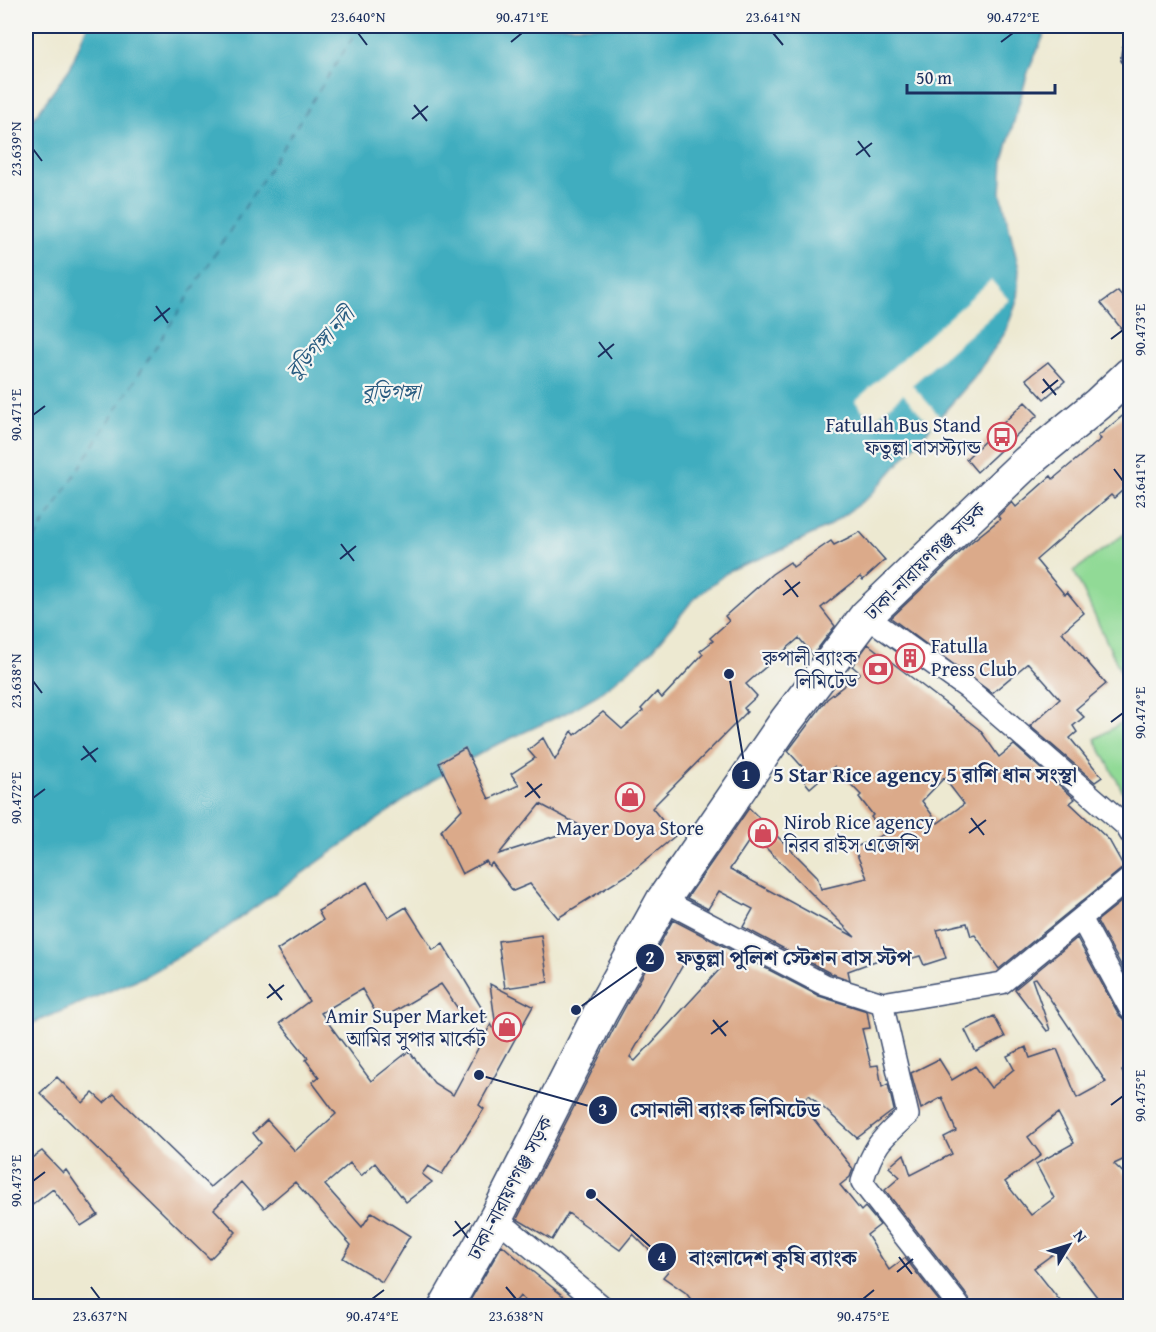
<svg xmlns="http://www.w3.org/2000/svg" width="1156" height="1332" viewBox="0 0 1156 1332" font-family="'Gentium Book Plus','Noto Serif Bengali',serif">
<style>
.green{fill:#91da96;stroke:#56847a;stroke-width:1.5}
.water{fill:#40adbf;stroke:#2e6e8e;stroke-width:1.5}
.pier{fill:#ede9d1}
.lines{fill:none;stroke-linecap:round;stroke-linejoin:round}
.ferry{stroke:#285b80;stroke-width:1.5;stroke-dasharray:8 6;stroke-linecap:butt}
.building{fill:#dbaa8a;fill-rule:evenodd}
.pedestrian-casing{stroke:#3a4b6f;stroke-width:18}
.minor-casing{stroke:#3a4b6f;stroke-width:24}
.trunk-casing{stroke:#3a4b6f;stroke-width:36}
.pedestrian{stroke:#fff;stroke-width:15}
.minor{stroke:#fff;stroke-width:21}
.trunk{stroke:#fff;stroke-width:33}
.ticks{fill:none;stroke:#1b2f5e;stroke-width:2}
.labels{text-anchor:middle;stroke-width:4.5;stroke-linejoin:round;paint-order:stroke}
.poi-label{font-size:20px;fill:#1b2f5e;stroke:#f6f6f2;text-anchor:end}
.street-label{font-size:20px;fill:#1b2f5e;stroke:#f6f6f2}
.water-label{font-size:21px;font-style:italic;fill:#285b80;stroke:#f6f6f2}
.leader{fill:none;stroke:#1b2f5e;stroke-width:2}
.callout-dot{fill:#1b2f5e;stroke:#f6f6f2;stroke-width:2}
.mark-label{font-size:18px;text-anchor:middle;font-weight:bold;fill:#fff}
.callout-label{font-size:21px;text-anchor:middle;font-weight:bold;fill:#1b2f5e;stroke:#f6f6f2;stroke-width:4.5;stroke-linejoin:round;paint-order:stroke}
.neatline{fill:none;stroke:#1b2f5e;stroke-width:2}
.ticks-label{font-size:15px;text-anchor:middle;fill:#1b2f5e}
</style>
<rect width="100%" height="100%" fill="#f6f6f2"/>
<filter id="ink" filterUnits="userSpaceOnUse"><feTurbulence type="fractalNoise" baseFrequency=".0167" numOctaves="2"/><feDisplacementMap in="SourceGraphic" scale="12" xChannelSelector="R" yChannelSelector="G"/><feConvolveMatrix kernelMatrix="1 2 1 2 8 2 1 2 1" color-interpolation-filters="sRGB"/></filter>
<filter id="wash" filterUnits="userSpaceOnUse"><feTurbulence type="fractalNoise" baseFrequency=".008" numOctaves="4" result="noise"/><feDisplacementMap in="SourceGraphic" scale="24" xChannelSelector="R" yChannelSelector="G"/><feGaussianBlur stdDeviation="1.35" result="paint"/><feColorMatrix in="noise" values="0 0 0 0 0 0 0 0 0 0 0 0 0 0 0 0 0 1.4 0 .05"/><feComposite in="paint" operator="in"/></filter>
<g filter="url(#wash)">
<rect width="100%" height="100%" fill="#ede9d1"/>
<path class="green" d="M 1130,530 L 1130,692 L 1074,571 Z
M 1130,717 L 1130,805 L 1095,739 Z"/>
<path class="water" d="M 87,26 L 1048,26 L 1028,72 L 1003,160 L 1001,193 L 1019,269 L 1017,301 L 1005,333 L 974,378 L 870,496 L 827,527 L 776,552 L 730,570 L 692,601 L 652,651 L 599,694 L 568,712 L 492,747 L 433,780 L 216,935 L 145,976 L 26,1026 L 26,129 L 70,68 Z"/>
<path class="pier" d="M 991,280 L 1009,300 L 912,385 L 942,419 L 934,429 L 903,394 L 872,422 L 855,401 Z"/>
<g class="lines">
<path class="ferry" d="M 26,552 L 360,26"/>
</g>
<g id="blocks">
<path class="building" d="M 1118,291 L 1131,307 L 1131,341 L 1101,303 Z
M 1048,362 L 1065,381 L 1044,399 L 1026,379 Z
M 1025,402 L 1038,415 L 977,472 L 966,459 Z
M 1131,409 L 1131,483 L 1114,498 L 1111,495 L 1036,560 L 1065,595 L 1067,592 L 1084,613 L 1062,632 L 1106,684 L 1076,709 L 1084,717 L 1073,726 L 1077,732 L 1070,738 L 1102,777 L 1095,782 L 1030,726 L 1060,699 L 1028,663 L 992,693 L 891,618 L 970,543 L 1000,519 L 998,516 L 1012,502 L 1016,507 L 1051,476 L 1053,479 L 1101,439 L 1098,436 Z
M 860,532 L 885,560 L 863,580 L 860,577 L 821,608 L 835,626 L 813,655 L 799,638 L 746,684 L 757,696 L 744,708 L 747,712 L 652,808 L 675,836 L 629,874 L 558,918 L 530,884 L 513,891 L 492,863 L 489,866 L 486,861 L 462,874 L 441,831 L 462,809 L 439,763 L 465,748 L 489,799 L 519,785 L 511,774 L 535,758 L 528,750 L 543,738 L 555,760 L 572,731 L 575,735 L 603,712 L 622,729 L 643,711 L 641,709 L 657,692 L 662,698 L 703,654 L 700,651 L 713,641 L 710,638 L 729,621 L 725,616 L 772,574 L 790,562 L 793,567 L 831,541 L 834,545 ZM 540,804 L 583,827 L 499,854 Z
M 868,644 L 980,730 L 999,757 L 1014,745 L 1075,799 L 1070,803 L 1109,840 L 1124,867 L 999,969 L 975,935 L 971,936 L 967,923 L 937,930 L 946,958 L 924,965 L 920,956 L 906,960 L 905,956 L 890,960 L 889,956 L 848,971 L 850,980 L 830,973 L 743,927 L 753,909 L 719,891 L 708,909 L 687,898 L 749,808 L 817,876 L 821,889 L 867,878 L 854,848 L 885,834 L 871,817 L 873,815 L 859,797 L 861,795 L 834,767 L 810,788 L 800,776 L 806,771 L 788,751 L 827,699 L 860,673 L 852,666 ZM 944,778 L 964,804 L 938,823 L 922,801 ZM 753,835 L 855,937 L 730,869 Z
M 367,882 L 388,918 L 406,907 L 433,950 L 443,944 L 487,1017 L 467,1022 L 441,984 L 380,1020 L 362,989 L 321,1013 L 371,1081 L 409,1051 L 434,1083 L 453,1095 L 491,1024 L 497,1035 L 490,984 L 533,1006 L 479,1105 L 484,1109 L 442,1174 L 428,1166 L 422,1174 L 432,1182 L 406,1202 L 375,1163 L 361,1176 L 350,1163 L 325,1185 L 362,1227 L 372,1212 L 410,1236 L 382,1282 L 343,1258 L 351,1245 L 295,1182 L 264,1208 L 241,1182 L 214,1209 L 236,1232 L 210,1259 L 40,1093 L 57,1077 L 83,1103 L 93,1093 L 104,1103 L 114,1094 L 210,1187 L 261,1143 L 253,1133 L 267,1120 L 295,1151 L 336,1114 L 312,1082 L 319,1077 L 306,1060 L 308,1058 L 280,1023 L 309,1001 L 277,950 L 323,920 L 318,911 Z
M 1131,894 L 1131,983 L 1097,921 Z
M 673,920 L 819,996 L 867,1011 L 870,1028 L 862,1029 L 871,1066 L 878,1065 L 882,1087 L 888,1084 L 894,1110 L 857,1138 L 809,1095 L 801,1103 L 853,1169 L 850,1177 L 840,1185 L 861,1211 L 865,1207 L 880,1225 L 867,1235 L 889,1270 L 905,1258 L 943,1306 L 696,1306 L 686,1293 L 663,1277 L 669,1270 L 633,1234 L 620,1250 L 568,1213 L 552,1240 L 517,1219 L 617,1022 ZM 691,951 L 720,969 L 635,1061 L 630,1057 Z
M 541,935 L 548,982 L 505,988 L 498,941 Z
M 1077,938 L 1119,1015 L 1131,1026 L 1131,1066 L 1122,1071 L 1131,1091 L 1131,1156 L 1114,1164 L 1131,1180 L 1131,1306 L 1104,1306 L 1060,1249 L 1034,1268 L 1064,1306 L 971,1306 L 969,1298 L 885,1190 L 900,1177 L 889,1167 L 904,1154 L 911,1175 L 952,1154 L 944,1137 L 956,1131 L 942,1097 L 921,1109 L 911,1073 L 939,1059 L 952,1080 L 975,1066 L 991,1088 L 1014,1069 L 1007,1056 L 1026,1047 L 1030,1058 L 1057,1049 L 1077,1098 L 1106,1082 L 1036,978 L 1032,979 L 1050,1030 L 1047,1031 L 1015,989 ZM 1058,1113 L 1074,1143 L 1036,1164 L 1054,1198 L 1031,1215 L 1005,1182 L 1041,1155 L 1028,1137 Z
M 994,1016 L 1005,1037 L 976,1052 L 965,1030 Z
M 42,1151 L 63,1173 L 66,1170 L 98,1215 L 81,1226 L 53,1189 L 26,1210 L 26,1162 Z
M 502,1245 L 533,1272 L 576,1306 L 531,1306 L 520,1296 L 512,1306 L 467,1306 Z"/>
</g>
</g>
<g filter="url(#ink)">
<use href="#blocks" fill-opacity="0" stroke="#3a4b6f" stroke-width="1.5"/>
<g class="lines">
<g class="pedestrian-casing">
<path id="pedestrian" d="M 1129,58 L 1130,50"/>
</g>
<g class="minor-casing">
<path id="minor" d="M 866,616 L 967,688 L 1126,826 L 1130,833
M 663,900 L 825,985 L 882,1003 L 908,1115 C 880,1139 873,1147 862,1182 L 959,1306
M 1082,920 L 1130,1009
M 882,1003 L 1002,983 L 1130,878
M 496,1218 L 602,1306"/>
</g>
<g class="trunk-casing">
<path id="trunk" d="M 446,1306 L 496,1218 L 600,1013 L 663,900 L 786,721 L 866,616 L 1027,462 L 1098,404 L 1130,374"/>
</g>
<use href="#pedestrian" class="pedestrian"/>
<use href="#minor" class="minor"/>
<use href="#trunk" class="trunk"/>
</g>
</g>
<path class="ticks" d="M 358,33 L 367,45M 773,33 L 783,45M 511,42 L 522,33M 1001,42 L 1013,33M 414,105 L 427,121M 412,119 L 428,106M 858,141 L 870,157M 33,149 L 42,161M 856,155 L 872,143M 156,306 L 168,323M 154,321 L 170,308M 1111,339 L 1123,330M 599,342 L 612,359M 598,357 L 614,344M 1043,379 L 1056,395M 1042,393 L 1058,380M 33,415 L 45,406M 1114,469 L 1123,481M 341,544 L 354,561M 340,559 L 356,546M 785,580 L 798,597M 783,595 L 800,582M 33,681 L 42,693M 1111,722 L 1123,713M 83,746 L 96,762M 81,760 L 98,748M 527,782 L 540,798M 525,797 L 542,784M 33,798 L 45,789M 971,818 L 984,835M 969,833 L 986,820M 269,984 L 282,1000M 267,998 L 284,985M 713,1020 L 726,1036M 711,1034 L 728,1021M 1111,1105 L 1123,1096M 33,1181 L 45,1172M 455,1221 L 468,1238M 453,1236 L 470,1223M 899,1257 L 912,1274M 897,1272 L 913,1259M 91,1287 L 100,1299M 506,1287 L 516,1299M 372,1299 L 384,1290M 863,1299 L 874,1290"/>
<defs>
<g id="bus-ring" transform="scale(1.5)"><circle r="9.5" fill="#f6f6f2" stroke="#d1495b" stroke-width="1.5"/><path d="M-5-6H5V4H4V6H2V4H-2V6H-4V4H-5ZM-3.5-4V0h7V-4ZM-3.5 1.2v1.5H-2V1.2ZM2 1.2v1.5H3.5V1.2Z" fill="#d1495b"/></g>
<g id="building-ring" transform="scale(1.5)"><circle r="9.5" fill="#f6f6f2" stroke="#d1495b" stroke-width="1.5"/><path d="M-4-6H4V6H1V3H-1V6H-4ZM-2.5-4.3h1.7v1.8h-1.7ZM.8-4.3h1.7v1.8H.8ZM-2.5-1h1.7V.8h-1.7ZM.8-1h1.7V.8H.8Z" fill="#d1495b"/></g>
<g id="bank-ring" transform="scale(1.5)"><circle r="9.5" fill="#f6f6f2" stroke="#d1495b" stroke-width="1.5"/><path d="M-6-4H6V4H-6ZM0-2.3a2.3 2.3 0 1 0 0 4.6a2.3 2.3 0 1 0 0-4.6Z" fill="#d1495b"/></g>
<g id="shop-ring" transform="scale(1.5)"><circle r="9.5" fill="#f6f6f2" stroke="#d1495b" stroke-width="1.5"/><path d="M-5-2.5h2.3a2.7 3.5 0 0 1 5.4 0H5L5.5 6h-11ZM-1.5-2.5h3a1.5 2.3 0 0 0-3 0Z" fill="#d1495b"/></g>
</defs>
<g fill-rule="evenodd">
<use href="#bus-ring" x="1002" y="437"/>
<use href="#building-ring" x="910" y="658"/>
<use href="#bank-ring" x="878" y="669"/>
<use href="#shop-ring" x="630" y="797"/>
<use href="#shop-ring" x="763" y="833"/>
<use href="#shop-ring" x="507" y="1027"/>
</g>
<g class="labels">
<g class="poi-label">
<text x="981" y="432">Fatullah Bus Stand<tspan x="981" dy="23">ফতুল্লা বাসস্ট্যান্ড</tspan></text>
<text x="931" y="653" text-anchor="start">Fatulla<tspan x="931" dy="23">Press Club</tspan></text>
<text x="857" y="665">রুপালী ব্যাংক<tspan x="857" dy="23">লিমিটেড</tspan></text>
<text x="784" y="829" text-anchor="start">Nirob Rice agency<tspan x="784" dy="23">নিরব রাইস এজেন্সি</tspan></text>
<text x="630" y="835" text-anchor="middle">Mayer Doya Store</text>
<text x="486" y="1023">Amir Super Market<tspan x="486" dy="23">আমির সুপার মার্কেট</tspan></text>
</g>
<g class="street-label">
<text transform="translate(925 561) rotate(-44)" y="7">ঢাকা-নারায়ণগঞ্জ সড়ক</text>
<text transform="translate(510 1188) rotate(-62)" y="7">ঢাকা-নারায়ণগঞ্জ সড়ক</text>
</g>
<g class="water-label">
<text transform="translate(320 343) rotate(-47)" y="7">বুড়িগঙ্গা নদী</text>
<text x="391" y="399">বুড়িগঙ্গা</text>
</g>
</g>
<path class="leader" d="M729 674L746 775M576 1010L650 958M479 1075L603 1110M591 1194L662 1257"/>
<g class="callout-dot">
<circle cx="729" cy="674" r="6"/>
<circle cx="576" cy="1010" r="6"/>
<circle cx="479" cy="1075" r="6"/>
<circle cx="591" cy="1194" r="6"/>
<circle cx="746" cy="775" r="15"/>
<circle cx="650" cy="958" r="15"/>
<circle cx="603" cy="1110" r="15"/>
<circle cx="662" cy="1257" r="15"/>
</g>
<g class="mark-label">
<text x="746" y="781">1</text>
<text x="650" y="964">2</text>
<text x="603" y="1116">3</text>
<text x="662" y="1263">4</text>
</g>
<g class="callout-label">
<text x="925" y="782">5 Star Rice agency 5 রাশি ধান সংস্থা</text>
<text x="794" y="965">ফতুল্লা পুলিশ স্টেশন বাস স্টপ</text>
<text x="725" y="1117">সোনালী ব্যাংক লিমিটেড</text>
<text x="773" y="1265">বাংলাদেশ কৃষি ব্যাংক</text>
</g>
<rect width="1156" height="1332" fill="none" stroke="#f6f6f2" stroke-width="66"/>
<g transform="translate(1069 1245) rotate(52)" stroke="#f6f6f2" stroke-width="4.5" paint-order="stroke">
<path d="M0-4.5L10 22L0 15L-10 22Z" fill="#1b2f5e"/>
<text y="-9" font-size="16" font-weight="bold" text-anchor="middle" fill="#1b2f5e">N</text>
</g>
<path d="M907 84v9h148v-9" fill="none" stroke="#1b2f5e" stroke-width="3"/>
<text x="916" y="84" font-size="18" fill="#1b2f5e" stroke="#f6f6f2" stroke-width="4.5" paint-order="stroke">50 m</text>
<rect x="33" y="33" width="1090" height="1266" class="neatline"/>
<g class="ticks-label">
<text x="358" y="22">23.640°N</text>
<text x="522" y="22">90.471°E</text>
<text x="773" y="22">23.641°N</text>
<text x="1013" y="22">90.472°E</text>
<text transform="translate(16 149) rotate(-90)" y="5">23.639°N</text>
<text transform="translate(1140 330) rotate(-90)" y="5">90.473°E</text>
<text transform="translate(16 415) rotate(-90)" y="5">90.471°E</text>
<text transform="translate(1140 481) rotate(-90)" y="5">23.641°N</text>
<text transform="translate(16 681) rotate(-90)" y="5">23.638°N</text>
<text transform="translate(1140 713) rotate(-90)" y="5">90.474°E</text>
<text transform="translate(16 798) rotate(-90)" y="5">90.472°E</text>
<text transform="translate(1140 1096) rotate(-90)" y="5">90.475°E</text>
<text transform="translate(16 1181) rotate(-90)" y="5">90.473°E</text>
<text x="100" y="1321">23.637°N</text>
<text x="372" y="1321">90.474°E</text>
<text x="516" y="1321">23.638°N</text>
<text x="863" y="1321">90.475°E</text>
</g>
</svg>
